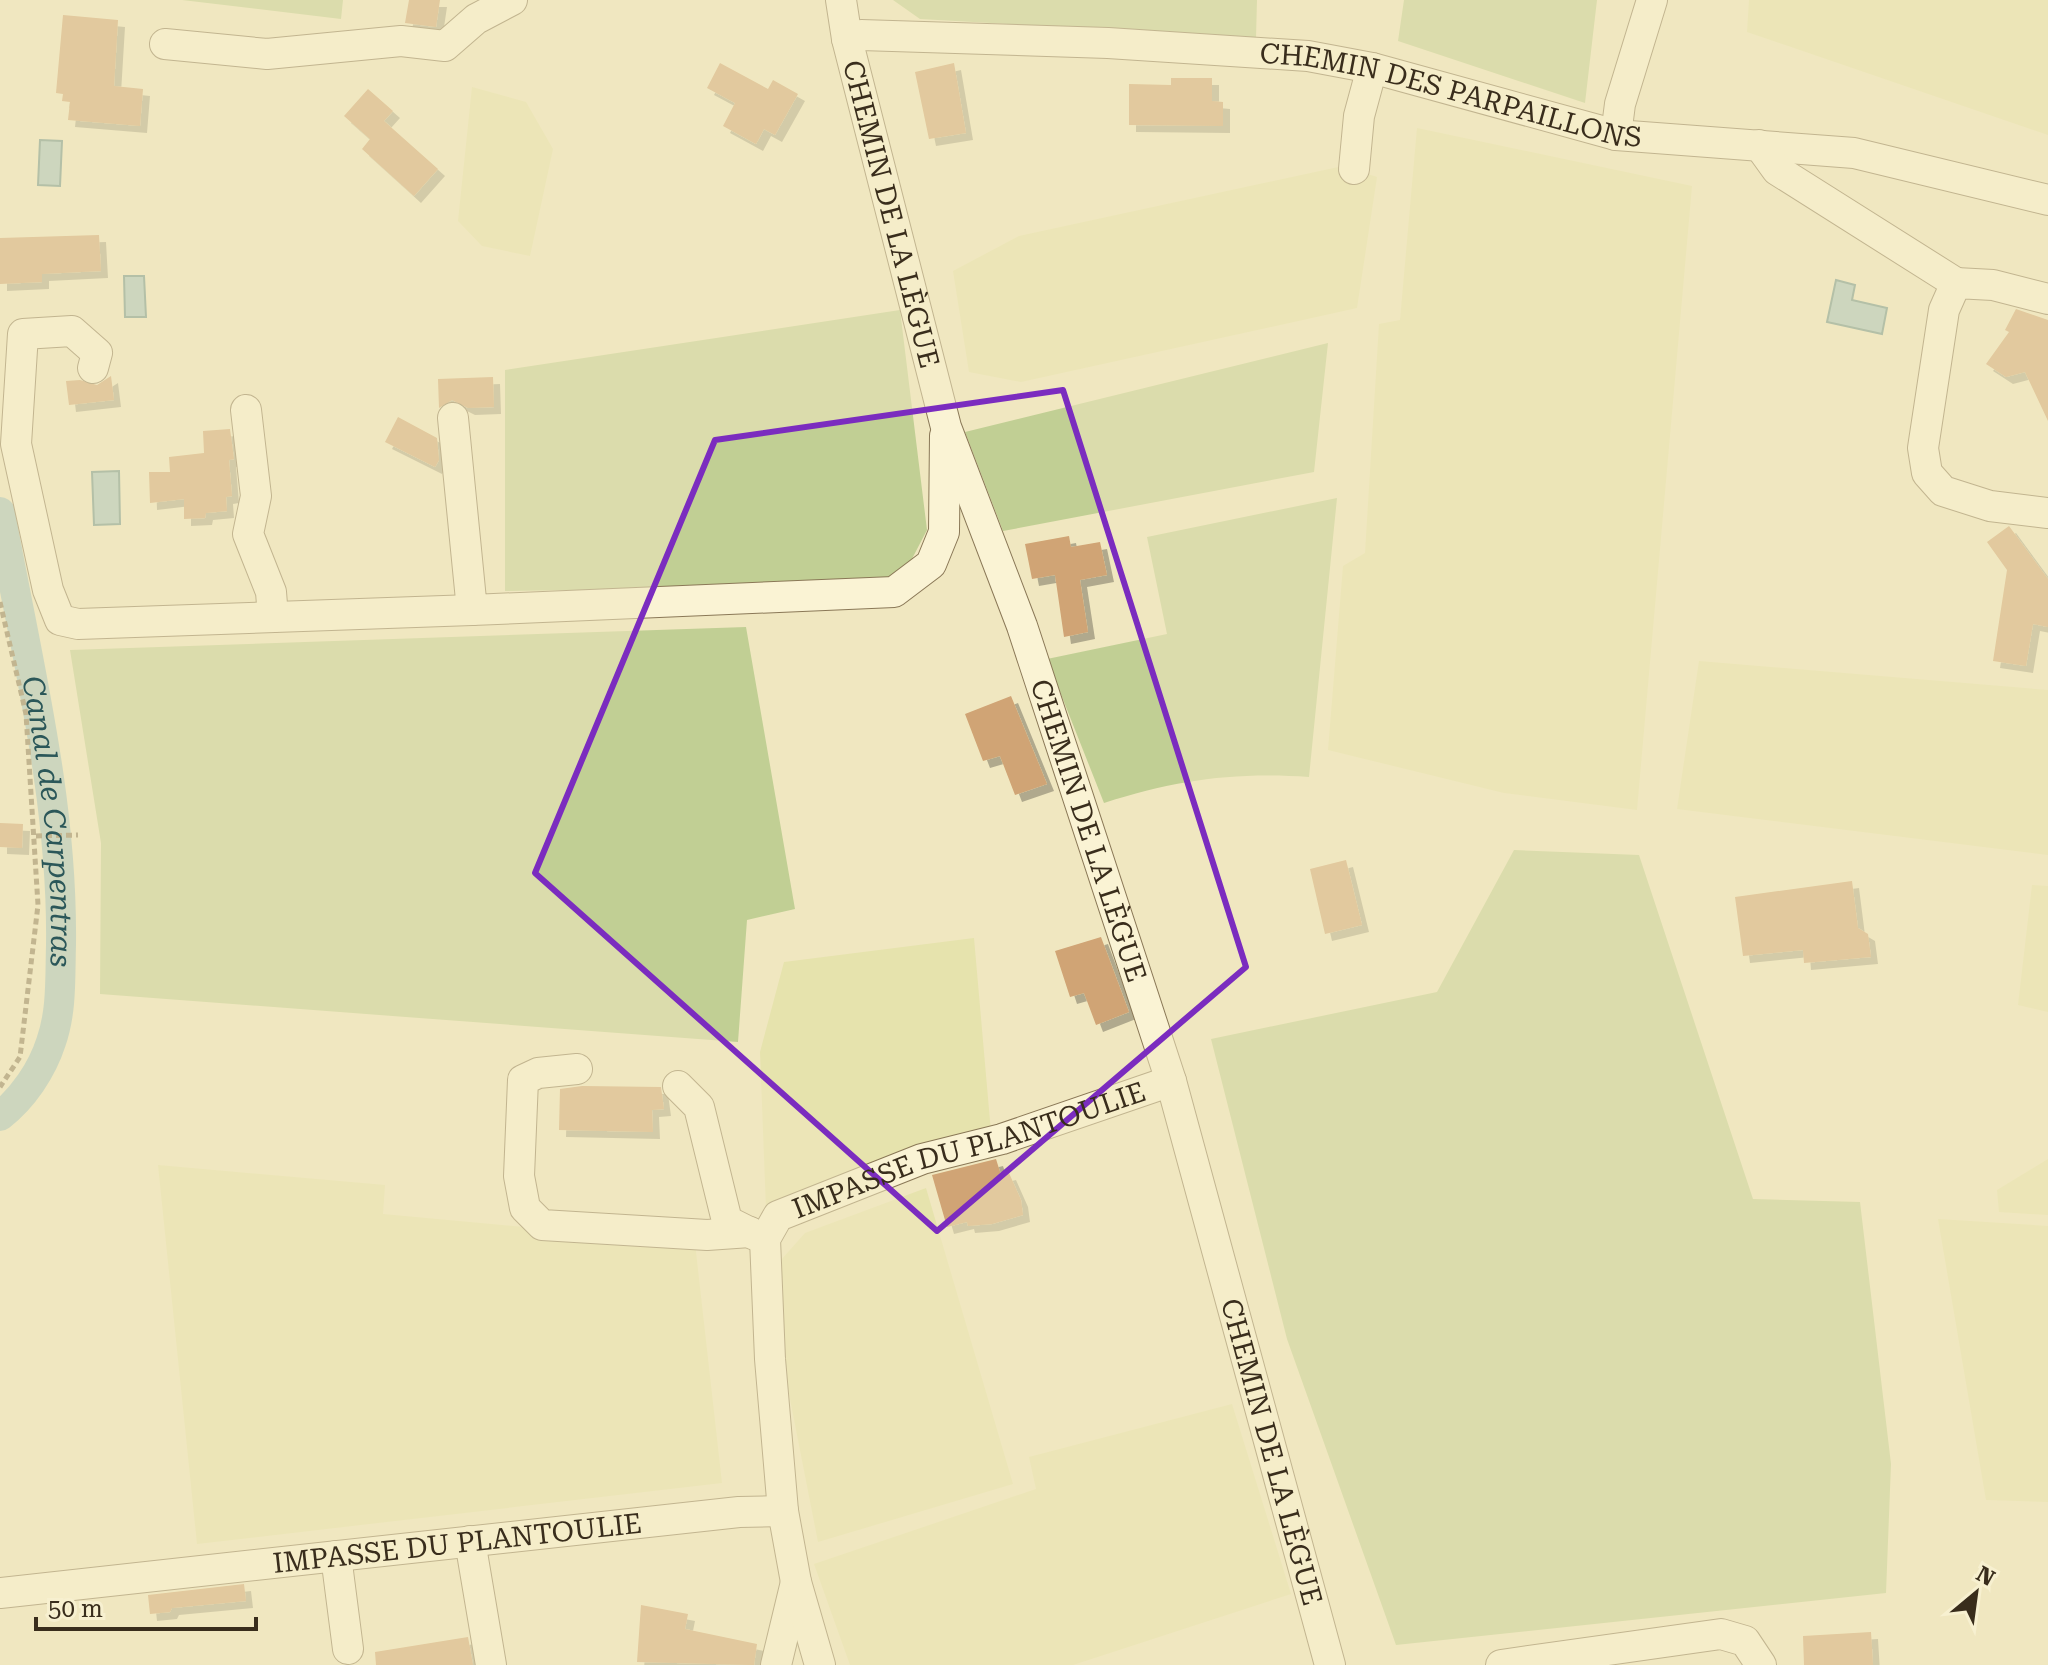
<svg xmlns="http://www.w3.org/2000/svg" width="2048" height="1665" viewBox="0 0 2048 1665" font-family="'Roboto Serif',serif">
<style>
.farmland{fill:#e6e3ad}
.green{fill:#c1cf94}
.water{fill:#a3c2bc;stroke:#6a908b;stroke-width:2}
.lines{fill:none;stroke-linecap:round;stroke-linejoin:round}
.canal{stroke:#a3c2bc;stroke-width:30}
.building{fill:#d0a474;filter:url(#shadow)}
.minor-casing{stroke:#8a7857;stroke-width:32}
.path{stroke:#8a7857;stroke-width:5;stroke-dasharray:6 4;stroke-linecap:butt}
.minor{stroke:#faf3d4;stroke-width:30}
.marked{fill:none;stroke:#7b2cbf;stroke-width:6;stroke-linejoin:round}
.labels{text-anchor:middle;stroke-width:6;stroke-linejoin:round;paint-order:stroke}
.street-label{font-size:28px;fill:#392d1c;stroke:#f7f0d0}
.water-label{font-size:30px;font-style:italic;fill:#2b5759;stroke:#f7f0d0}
</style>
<defs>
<filter id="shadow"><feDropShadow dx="7" dy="7" stdDeviation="0" flood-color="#0004"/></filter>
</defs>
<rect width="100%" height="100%" fill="#f0e7c0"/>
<path class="farmland" d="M 1749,0 L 2048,0 L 2048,135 L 1747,32 Z
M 472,87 L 526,102 L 553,149 L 530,256 L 482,246 L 458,221 Z
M 1417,128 L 1692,186 L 1637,810 L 1504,793 L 1328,750 L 1343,566 L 1365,553 L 1379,324 L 1400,320 Z
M 1343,166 L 1377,177 L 1357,308 L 1021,382 L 969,372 L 953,271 L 1019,236 Z
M 1699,661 L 2048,690 L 2048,855 L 1677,809 Z
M 2032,885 L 2048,886 L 2048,1012 L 2018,1005 Z
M 974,938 L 991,1132 L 766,1209 L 760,1052 L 784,962 Z
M 2048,1159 L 2048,1215 L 1999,1212 L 1997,1190 Z
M 158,1165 L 385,1185 L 383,1214 L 695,1243 L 722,1483 L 197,1544 Z
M 926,1188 L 1013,1484 L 818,1542 L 780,1348 L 781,1260 L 805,1233 Z
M 1938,1219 L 2048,1226 L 2048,1502 L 1986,1500 Z
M 1232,1404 L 1291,1594 L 1073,1665 L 850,1665 L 814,1564 L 1036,1489 L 1029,1457 Z"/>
<path class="green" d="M 182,0 L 343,0 L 341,19 Z
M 893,0 L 1257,0 L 1256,38 L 920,19 Z
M 1404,0 L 1597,0 L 1585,103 L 1398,41 Z
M 900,310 L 927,530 L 902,578 L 774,587 L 505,591 L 505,370 Z
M 1328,343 L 1314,472 L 1003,531 L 965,432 Z
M 1337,498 L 1309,777 C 1233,772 1176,780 1104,803 L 1047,659 L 1167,634 L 1147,537 Z
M 746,627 L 795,909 L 747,920 L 738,1042 L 100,994 L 101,843 L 70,650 Z
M 1514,850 L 1639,855 L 1753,1199 L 1860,1202 L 1891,1464 L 1886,1593 L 1396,1645 L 1287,1339 L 1211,1039 L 1437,992 Z"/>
<path class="water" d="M 40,140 L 62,141 L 60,186 L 38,185 Z
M 124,276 L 144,276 L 146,317 L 125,317 Z
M 1836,280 L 1855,285 L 1852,300 L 1887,308 L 1882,334 L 1827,322 Z
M 119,471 L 120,524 L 94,525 L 92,472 Z"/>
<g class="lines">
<path class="canal" id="s1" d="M 0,512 C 26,656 63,798 61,945 C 60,977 62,1011 51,1042 C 42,1070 23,1098 0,1116"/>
</g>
<path class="building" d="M 409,0 L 440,0 L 436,27 L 405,23 Z
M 63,15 L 118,20 L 114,86 L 143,89 L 140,126 L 68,120 L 70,102 L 62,101 L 63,94 L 56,93 Z
M 720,63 L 768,89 L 773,80 L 798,94 L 775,135 L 764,129 L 756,144 L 723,126 L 735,103 L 707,88 Z
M 954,63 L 966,133 L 929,139 L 915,72 Z
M 1171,78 L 1212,78 L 1212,101 L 1223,102 L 1223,126 L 1129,125 L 1129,84 L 1171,85 Z
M 368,89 L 393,111 L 384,121 L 438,169 L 414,196 L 362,149 L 370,139 L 344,116 Z
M 99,235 L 101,271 L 42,274 L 42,282 L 0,284 L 0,238 Z
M 2016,309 L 2048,320 L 2048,421 L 2025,372 L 2006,377 L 1986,364 L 2009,332 L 2005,330 Z
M 111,376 L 114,400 L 69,405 L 66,381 L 80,380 L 97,385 Z
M 493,377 L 494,407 L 468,408 L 452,400 L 439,408 L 438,379 Z
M 398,417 L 437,438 L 439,460 L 435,467 L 385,442 Z
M 230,429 L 234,459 L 229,460 L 232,496 L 226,497 L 227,511 L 206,513 L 205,518 L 184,519 L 184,499 L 150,503 L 149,472 L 170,472 L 169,457 L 204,453 L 203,431 Z
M 2009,526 L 2048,579 L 2048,627 L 2033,624 L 2026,666 L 1993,661 L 2007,570 L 1987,542 Z
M 1069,536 L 1071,547 L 1100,542 L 1107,575 L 1080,580 L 1088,632 L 1064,637 L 1055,575 L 1032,579 L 1025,544 Z
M 1011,696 L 1047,784 L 1015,795 L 1000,756 L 983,761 L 965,714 Z
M 0,823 L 23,824 L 22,848 L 0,847 Z
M 1346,860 L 1362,925 L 1325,934 L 1310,869 Z
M 1852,881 L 1858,928 L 1868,934 L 1871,957 L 1804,963 L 1803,950 L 1743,956 L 1735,897 Z
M 1101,937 L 1129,1012 L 1096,1025 L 1084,993 L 1070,997 L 1055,951 Z
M 582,1086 L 661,1087 L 664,1109 L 652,1110 L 653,1132 L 559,1130 L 560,1089 Z
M 996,1159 L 1001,1175 L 1009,1173 L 1021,1200 L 1023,1215 L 992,1224 L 968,1226 L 967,1222 L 947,1227 L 932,1175 Z
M 244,1584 L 246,1601 L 172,1608 L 170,1612 L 150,1614 L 148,1595 Z
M 641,1605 L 688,1614 L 685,1629 L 757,1644 L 754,1665 L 637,1662 Z
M 1871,1632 L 1873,1665 L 1804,1665 L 1803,1636 Z
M 468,1637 L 473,1665 L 376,1665 L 375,1652 Z"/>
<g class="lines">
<g class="minor-casing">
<g id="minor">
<path id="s2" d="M 841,0 L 847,39 L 946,427 L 1022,626 L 1171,1081 L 1330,1665"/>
<path id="s3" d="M 847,39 L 861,35 L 1108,43 L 1308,56 L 1372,68 L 1616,135 L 1854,153 L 2048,200"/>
<path d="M 165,44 L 267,54 L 401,41 L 445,46 L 476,19 L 512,0"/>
<path d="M 1616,135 L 1620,104 L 1652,0"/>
<path d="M 1759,145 L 1777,170 L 1956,283"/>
<path d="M 1354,169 L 1359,116 L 1372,68"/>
<path d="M 2048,299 L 1993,285 L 1956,283 L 1944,310 L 1923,448 L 1927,473 L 1943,491 L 1990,506 L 2048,513"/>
<path d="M 93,368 L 97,353 L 72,331 L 23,334 L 16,444 L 48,590 L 60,620 L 78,624 L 472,610"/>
<path d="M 246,410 L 256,496 L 248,534 L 271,592 L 273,617"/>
<path d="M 453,418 L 472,610 L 894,592 L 931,564 L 944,532 L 945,436"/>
<path d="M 577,1069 L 538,1073 L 523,1080 L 519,1176 L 525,1208 L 542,1225 L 707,1235 L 750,1232"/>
<path d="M 678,1086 L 699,1107 L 727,1221 L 755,1235"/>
<path d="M 470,1541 L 491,1665"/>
<path d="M 336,1556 L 348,1649"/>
<path id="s4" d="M 0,1593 L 739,1512 L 783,1511"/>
<path d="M 776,1665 L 796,1582"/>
<path id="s5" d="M 820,1665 L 796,1582 L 783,1511 L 770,1359 L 765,1239 L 778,1216 L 922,1159 L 1002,1139 L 1171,1081"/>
<path d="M 1501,1665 L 1721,1634 L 1745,1641 L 1761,1665"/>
</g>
</g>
<path class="path" d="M 0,602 L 26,714 L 38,905 L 20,1057 L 0,1087
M 36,836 L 78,835"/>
<use href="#minor" class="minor"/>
</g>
<path d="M0 0H2048V1665H0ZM 1063,390 L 1246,967 L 937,1231 L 535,873 L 715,440 Z" fill="#f0e7c0" fill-opacity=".55" fill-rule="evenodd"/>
<path class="marked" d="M 1063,390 L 1246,967 L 937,1231 L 535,873 L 715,440 Z"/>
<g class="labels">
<g class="street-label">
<text dy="10" stroke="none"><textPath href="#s3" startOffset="610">CHEMIN DES PARPAILLONS</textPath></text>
<text dy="10" stroke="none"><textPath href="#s2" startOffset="220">CHEMIN DE LA LÈGUE</textPath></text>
<text dy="10" stroke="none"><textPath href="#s2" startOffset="868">CHEMIN DE LA LÈGUE</textPath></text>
<text dy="10" stroke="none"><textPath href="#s5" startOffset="660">IMPASSE DU PLANTOULIE</textPath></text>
<text dy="10" stroke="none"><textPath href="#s2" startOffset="1516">CHEMIN DE LA LÈGUE</textPath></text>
<text dy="10" stroke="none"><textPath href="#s4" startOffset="460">IMPASSE DU PLANTOULIE</textPath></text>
</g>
<g class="water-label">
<text dy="10" stroke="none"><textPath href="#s1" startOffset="314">Canal de Carpentras</textPath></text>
</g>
</g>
<g transform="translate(1976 1593) rotate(29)" stroke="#f7f0d0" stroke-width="6" paint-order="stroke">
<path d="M0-6L14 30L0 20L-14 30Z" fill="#392d1c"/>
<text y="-12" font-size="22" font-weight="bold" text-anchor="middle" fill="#392d1c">N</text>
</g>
<path d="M36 1617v12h220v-12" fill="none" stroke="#392d1c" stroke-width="4"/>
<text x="48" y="1617" font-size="24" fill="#392d1c" stroke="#f7f0d0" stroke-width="6" paint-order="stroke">50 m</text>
</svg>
